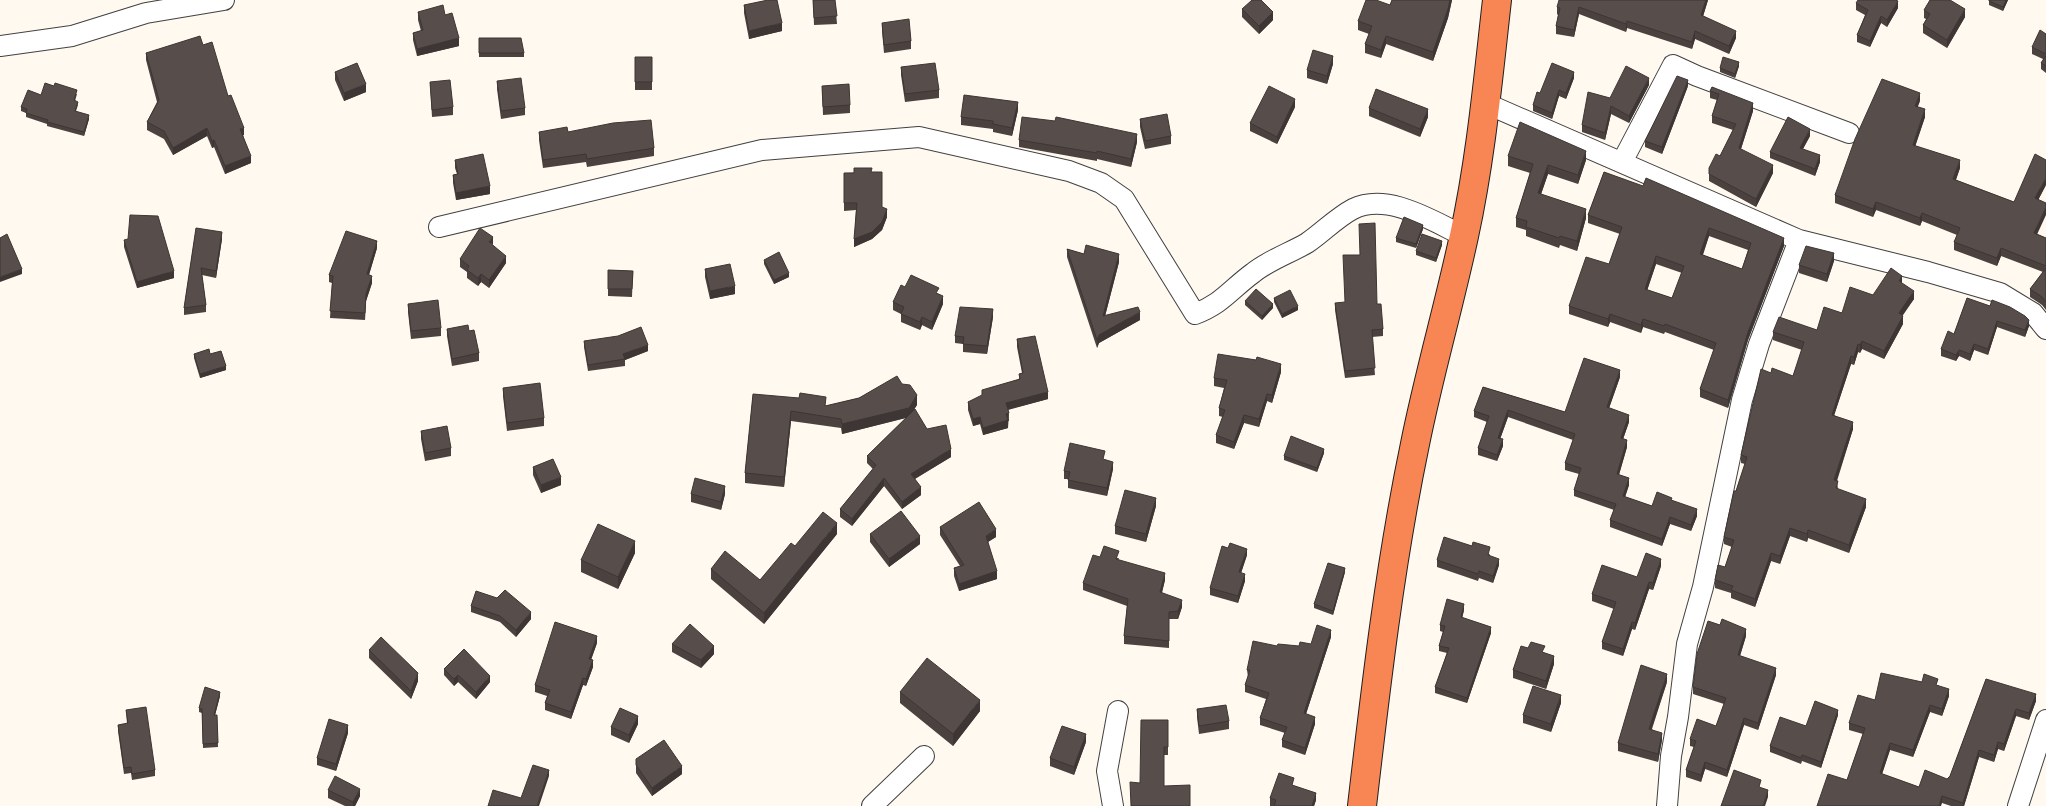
<svg xmlns="http://www.w3.org/2000/svg" width="2046" height="806" viewBox="0 0 2046 806" font-family="'IBM Plex Serif',serif">
<style>
.lines{fill:none;stroke-linecap:round;stroke-linejoin:round}
.minor-casing{stroke:#414141;stroke-width:22}
.highway-casing{stroke:#1f1f1f;stroke-width:30}
.minor{stroke:#fff;stroke-width:20}
.highway{stroke:#f88654;stroke-width:28}
.wall{fill:#4b4240;fill-rule:evenodd}
.shaded-wall{fill:#3d3634}
.building{fill:#574d4a;stroke:#3d3634;fill-rule:evenodd}
</style>
<rect width="100%" height="100%" fill="#fff9ef"/>
<g class="lines">
<g class="minor-casing">
<path id="minor" d="M 0,46 L 72,36 L 146,13 L 224,0
M 1485,103 L 1799,240 L 1928,272 L 2000,293 L 2033,313 L 2046,329
M 1622,162 L 1673,65 L 1697,76 L 1849,133
M 439,227 L 762,150 L 919,137 L 1069,171 L 1101,183 L 1124,199 L 1195,314 C 1222,304 1231,289 1253,273 C 1269,260 1290,253 1307,243 C 1322,233 1336,218 1353,209 C 1388,192 1432,221 1464,236
M 872,806 L 924,756
M 1113,806 L 1107,771 L 1118,711
M 1667,806 L 1671,756 L 1678,717 L 1687,644 L 1703,587 L 1742,400 L 1759,344 L 1799,240
M 2018,806 L 2046,720"/>
</g>
<g class="highway-casing">
<path id="highway" d="M 1362,806 C 1376,685 1390,564 1415,444 C 1429,374 1449,306 1464,236 C 1481,158 1488,79 1497,0"/>
</g>
<use href="#minor" class="minor"/>
<use href="#highway" class="highway"/>
</g>
<path class="wall" d="M 813,0 L 835,0 L 837,24 L 814,25 Z
M 1392,0 L 1452,0 L 1448,18 L 1433,61 L 1386,44 L 1381,58 L 1365,53 L 1365,44 L 1369,34 L 1358,30 L 1358,21 L 1390,5 Z
M 1708,0 L 1703,16 L 1736,38 L 1729,54 L 1695,39 L 1692,49 L 1627,28 L 1626,32 L 1579,14 L 1574,37 L 1556,34 L 1556,26 L 1558,15 L 1557,14 L 1557,7 Z
M 1989,0 L 2008,0 L 2003,11 L 1989,5 Z
M 1856,3 L 1898,8 L 1887,27 L 1881,23 L 1870,47 L 1857,42 L 1857,35 L 1865,15 L 1856,10 Z
M 744,5 L 782,31 L 749,39 L 744,13 Z
M 1242,9 L 1273,20 L 1259,34 L 1242,17 Z
M 1924,10 L 1965,17 L 1947,48 L 1923,33 L 1923,25 L 1926,19 L 1924,18 Z
M 418,12 L 445,15 L 459,46 L 417,56 L 413,40 L 413,33 L 421,31 L 418,20 Z
M 882,23 L 911,41 L 911,49 L 884,53 L 882,31 Z
M 2046,34 L 2046,73 L 2041,69 L 2041,63 L 2043,59 L 2032,54 L 2032,47 Z
M 479,38 L 524,53 L 524,57 L 479,57 Z
M 203,45 L 228,96 L 244,135 L 243,135 L 251,163 L 225,174 L 214,147 L 212,148 L 207,136 L 173,155 L 164,139 L 147,130 L 147,122 L 157,102 L 146,60 L 146,53 Z
M 635,57 L 652,57 L 652,90 L 635,90 Z
M 1333,64 L 1327,84 L 1307,78 L 1307,70 Z
M 1739,66 L 1735,78 L 1720,72 L 1720,68 Z
M 901,67 L 939,90 L 939,98 L 905,102 L 901,75 Z
M 335,72 L 366,92 L 344,101 L 335,80 Z
M 1574,78 L 1566,99 L 1559,96 L 1552,119 L 1533,111 L 1533,105 L 1540,93 Z
M 497,81 L 525,108 L 525,115 L 501,119 L 497,89 Z
M 430,82 L 453,107 L 453,115 L 432,117 Z
M 1649,85 L 1629,123 L 1611,114 L 1605,140 L 1582,132 L 1582,125 L 1610,98 Z
M 822,86 L 850,105 L 850,113 L 823,115 Z
M 1688,86 L 1662,154 L 1645,147 L 1645,141 Z
M 1712,87 L 1753,111 L 1741,149 L 1773,173 L 1756,207 L 1709,181 L 1709,168 L 1720,156 L 1733,130 L 1712,123 L 1712,116 L 1717,100 L 1710,98 L 1710,91 Z
M 77,94 L 75,101 L 78,105 L 76,111 L 89,119 L 84,136 L 47,126 L 47,124 L 26,117 L 26,113 L 21,111 L 21,107 L 41,95 Z
M 1920,101 L 1917,107 L 1925,117 L 1915,146 L 1960,168 L 1956,180 L 2014,202 L 2046,185 L 2038,200 L 2037,234 L 2046,238 L 2046,310 L 2042,305 L 2030,297 L 2030,289 L 2043,272 L 2001,256 L 1997,266 L 1954,250 L 1954,242 L 1957,235 L 1922,221 L 1920,226 L 1876,210 L 1873,217 L 1835,203 L 1835,195 Z
M 1295,107 L 1277,144 L 1250,131 L 1250,123 Z
M 1369,108 L 1428,117 L 1420,137 L 1369,116 Z
M 1018,110 L 1012,136 L 993,132 L 993,129 L 961,125 L 961,117 Z
M 1140,119 L 1171,136 L 1171,144 L 1145,149 L 1140,127 Z
M 539,132 L 568,132 L 654,148 L 654,156 L 587,167 L 586,162 L 543,168 L 539,140 Z
M 1810,136 L 1803,149 L 1820,162 L 1815,176 L 1770,158 L 1770,152 Z
M 1019,140 L 1137,142 L 1131,167 L 1097,159 L 1097,161 L 1019,147 Z
M 1508,156 L 1586,160 L 1578,184 L 1548,174 L 1541,194 L 1586,218 L 1577,251 L 1560,245 L 1559,248 L 1526,236 L 1526,230 L 1516,227 L 1516,218 L 1530,173 L 1508,166 Z
M 455,160 L 490,194 L 456,200 L 453,183 L 453,175 L 457,174 L 455,168 Z
M 871,172 L 882,207 L 887,217 L 882,230 L 872,239 L 854,247 L 856,210 L 844,211 L 844,173 Z
M 1604,172 L 1784,246 L 1748,340 L 1728,408 L 1700,397 L 1700,389 L 1714,350 L 1665,332 L 1664,334 L 1643,327 L 1641,333 L 1610,322 L 1608,327 L 1569,314 L 1569,306 L 1609,264 L 1620,234 L 1588,223 L 1588,215 ZM 1709,236 L 1748,250 L 1742,269 L 1703,255 ZM 1656,264 L 1682,273 L 1672,298 L 1647,290 Z
M 196,228 L 222,239 L 216,278 L 202,275 L 206,305 L 206,312 L 184,315 L 184,308 Z
M 1423,229 L 1416,248 L 1396,242 L 1396,238 Z
M 124,240 L 174,278 L 137,288 L 124,247 Z
M 493,245 L 506,263 L 489,288 L 481,282 L 478,286 L 467,278 L 467,272 L 460,267 L 460,259 Z
M 1442,245 L 1436,262 L 1416,255 L 1416,251 Z
M 377,248 L 369,275 L 372,283 L 366,301 L 365,320 L 330,318 L 332,283 L 329,282 L 329,275 Z
M 1067,249 L 1084,254 L 1119,262 L 1105,316 L 1140,320 L 1099,343 L 1097,348 L 1067,257 Z
M 764,260 L 789,277 L 774,284 L 764,264 Z
M 1834,261 L 1827,282 L 1799,273 L 1799,265 Z
M 705,269 L 735,294 L 710,299 L 705,277 Z
M 608,270 L 633,271 L 632,297 L 608,296 Z
M 1902,284 L 1914,299 L 1902,315 L 1903,324 L 1884,359 L 1862,349 L 1860,353 L 1858,352 L 1854,365 L 1851,364 L 1834,415 L 1853,429 L 1837,481 L 1838,489 L 1866,507 L 1849,553 L 1808,538 L 1807,542 L 1790,536 L 1780,564 L 1771,561 L 1755,607 L 1731,598 L 1731,593 L 1715,588 L 1715,580 L 1725,567 L 1732,547 L 1724,544 L 1724,537 L 1736,491 L 1745,464 L 1741,463 L 1741,455 L 1771,373 L 1793,376 L 1802,350 L 1773,340 L 1773,332 L 1817,330 L 1842,313 L 1873,295 Z
M 905,287 L 939,294 L 943,304 L 932,330 L 922,325 L 920,330 L 901,322 L 901,314 L 893,310 L 893,302 Z
M 1274,298 L 1298,310 L 1282,318 L 1274,302 Z
M 1967,298 L 2029,326 L 2025,337 L 1997,327 L 1988,355 L 1974,350 L 1970,361 L 1959,356 L 1956,361 L 1941,356 L 1941,349 L 1954,334 Z
M 1245,301 L 1273,308 L 1262,320 L 1245,305 Z
M 1335,303 L 1377,304 L 1383,329 L 1383,336 L 1372,337 L 1375,375 L 1345,378 L 1335,310 Z
M 408,304 L 441,328 L 441,336 L 411,339 L 408,312 Z
M 993,317 L 987,354 L 963,352 L 963,344 L 955,343 L 955,336 Z
M 447,329 L 479,353 L 479,361 L 452,366 L 447,336 Z
M 1017,339 L 1048,399 L 1008,410 L 1009,421 L 1008,421 L 1008,428 L 983,435 L 980,424 L 973,426 L 968,410 L 968,402 L 1019,379 L 1019,374 L 1022,373 L 1017,347 Z
M 584,341 L 648,351 L 625,360 L 625,366 L 588,371 L 584,347 Z
M 194,354 L 226,370 L 200,378 L 194,358 Z
M 1281,372 L 1272,403 L 1267,401 L 1259,427 L 1244,423 L 1234,449 L 1216,443 L 1216,435 L 1223,417 L 1219,416 L 1219,408 L 1224,388 L 1214,386 L 1214,378 Z
M 1620,377 L 1609,408 L 1629,422 L 1623,439 L 1627,447 L 1619,475 L 1629,485 L 1625,497 L 1652,506 L 1672,500 L 1697,516 L 1691,531 L 1670,524 L 1662,546 L 1610,527 L 1610,520 L 1614,510 L 1574,496 L 1574,490 L 1579,474 L 1565,470 L 1565,463 L 1573,440 L 1508,417 L 1500,439 L 1503,446 L 1497,461 L 1478,455 L 1478,448 L 1487,422 L 1474,417 L 1474,411 L 1483,387 L 1565,412 Z
M 902,384 L 917,405 L 913,411 L 927,429 L 951,457 L 915,479 L 921,495 L 902,509 L 884,486 L 852,526 L 840,517 L 840,509 L 873,469 L 867,463 L 867,456 L 906,418 L 842,434 L 841,428 L 791,421 L 784,487 L 745,483 L 745,473 L 753,394 L 826,406 L 859,398 Z
M 503,388 L 544,418 L 544,426 L 507,431 L 503,396 Z
M 421,431 L 451,448 L 451,456 L 425,461 L 421,439 Z
M 1324,453 L 1317,472 L 1284,460 L 1284,456 Z
M 1104,460 L 1113,469 L 1107,496 L 1068,488 L 1068,479 L 1064,479 L 1064,471 Z
M 533,467 L 561,485 L 541,493 L 533,475 Z
M 691,494 L 725,494 L 721,510 L 691,502 Z
M 1156,506 L 1146,542 L 1115,534 L 1115,526 Z
M 940,527 L 996,537 L 988,542 L 997,579 L 959,591 L 954,576 L 954,568 L 960,566 L 940,535 Z
M 837,534 L 764,624 L 711,579 L 711,569 L 760,580 L 795,546 Z
M 870,534 L 920,544 L 889,567 L 870,542 Z
M 635,553 L 618,589 L 581,572 L 581,560 Z
M 1490,554 L 1489,556 L 1499,565 L 1493,583 L 1479,578 L 1478,581 L 1437,567 L 1437,560 Z
M 1247,555 L 1241,573 L 1245,581 L 1238,603 L 1210,595 L 1210,588 Z
M 1100,557 L 1119,558 L 1118,560 L 1165,580 L 1162,593 L 1182,607 L 1178,619 L 1169,619 L 1169,648 L 1124,644 L 1124,636 L 1127,606 L 1083,590 L 1083,583 Z
M 1661,566 L 1653,590 L 1649,589 L 1635,630 L 1632,629 L 1623,656 L 1602,649 L 1602,642 L 1614,609 L 1592,601 L 1592,594 L 1637,577 Z
M 1345,572 L 1333,615 L 1314,608 L 1314,604 Z
M 471,606 L 531,619 L 516,637 L 500,622 L 471,612 Z
M 1464,610 L 1462,618 L 1491,633 L 1467,703 L 1435,693 L 1435,687 L 1447,653 L 1439,651 L 1439,646 L 1443,632 L 1440,631 L 1440,625 Z
M 1746,636 L 1740,656 L 1776,675 L 1758,730 L 1744,725 L 1727,777 L 1705,769 L 1701,782 L 1686,777 L 1686,770 L 1694,747 L 1690,746 L 1690,739 L 1716,726 L 1724,704 L 1693,694 L 1693,687 Z
M 1331,637 L 1306,714 L 1315,724 L 1305,755 L 1282,747 L 1282,740 L 1285,733 L 1260,725 L 1260,718 L 1266,699 L 1245,692 L 1245,685 L 1248,677 L 1247,670 L 1277,646 L 1299,646 L 1311,644 Z
M 597,643 L 591,659 L 593,667 L 586,686 L 583,685 L 571,719 L 545,710 L 545,703 L 547,696 L 535,692 L 535,685 Z
M 672,644 L 714,654 L 701,668 L 672,652 Z
M 369,650 L 418,681 L 411,699 L 369,658 Z
M 1545,653 L 1554,664 L 1546,689 L 1513,678 L 1513,670 Z
M 444,669 L 490,682 L 476,699 L 458,682 L 454,686 L 444,675 Z
M 1986,679 L 2036,701 L 2029,720 L 2016,716 L 2004,751 L 1998,749 L 1994,762 L 1979,757 L 1964,806 L 1951,806 L 1942,803 L 1847,780 L 1863,734 L 1849,730 L 1849,723 L 1875,700 L 1938,685 L 1949,696 L 1942,716 L 1930,712 L 1913,757 L 1890,750 L 1882,774 L 1919,787 L 1947,779 L 1950,776 Z
M 1667,682 L 1652,729 L 1662,740 L 1658,762 L 1618,751 L 1618,743 Z
M 900,692 L 980,711 L 953,746 L 900,703 Z
M 220,696 L 215,715 L 217,715 L 218,747 L 203,748 L 202,713 L 199,712 L 199,708 Z
M 1561,703 L 1551,732 L 1523,723 L 1523,715 Z
M 1197,709 L 1229,721 L 1229,729 L 1199,734 L 1197,717 Z
M 126,710 L 155,770 L 155,776 L 132,780 L 131,773 L 124,774 L 118,731 L 118,725 L 127,724 Z
M 1838,715 L 1821,768 L 1802,761 L 1801,764 L 1770,752 L 1770,746 L 1806,726 Z
M 1168,720 L 1168,755 L 1164,755 L 1140,783 Z
M 638,724 L 629,743 L 611,735 L 611,727 Z
M 348,733 L 336,771 L 317,765 L 317,758 Z
M 1086,742 L 1074,775 L 1050,766 L 1050,758 Z
M 636,759 L 682,774 L 652,796 L 636,773 Z
M 1294,786 L 1316,800 L 1314,806 L 1270,806 L 1270,798 Z
M 328,790 L 360,796 L 355,806 L 345,806 L 328,798 Z"/>
<path class="shaded-wall" d="M 1450,0 L 1452,0 L 1448,18 L 1433,61 L 1433,52 Z
M 1706,0 L 1708,0 L 1701,23 L 1701,15 Z
M 2006,0 L 2008,0 L 2003,11 L 2003,7 Z
M 1898,1 L 1898,8 L 1887,27 L 1887,20 Z
M 1579,7 L 1579,14 L 1574,37 L 1574,30 Z
M 1965,9 L 1965,17 L 1947,48 L 1947,40 Z
M 1273,12 L 1273,20 L 1259,34 L 1259,26 Z
M 1881,16 L 1881,23 L 1870,47 L 1870,41 Z
M 1627,21 L 1627,28 L 1626,32 L 1626,24 Z
M 782,23 L 782,31 L 749,39 L 749,31 Z
M 1695,31 L 1695,39 L 1692,49 L 1692,42 Z
M 1736,31 L 1736,38 L 1729,54 L 1729,46 Z
M 1386,36 L 1386,44 L 1381,58 L 1381,50 Z
M 459,38 L 459,46 L 417,56 L 417,49 Z
M 1333,56 L 1333,64 L 1327,84 L 1327,76 Z
M 1739,62 L 1739,66 L 1735,78 L 1735,74 Z
M 1574,72 L 1574,78 L 1566,99 L 1566,93 Z
M 1649,78 L 1649,85 L 1629,123 L 1629,116 Z
M 1688,80 L 1688,86 L 1662,154 L 1662,147 Z
M 366,84 L 366,92 L 344,101 L 344,93 Z
M 1559,90 L 1559,96 L 1552,119 L 1552,113 Z
M 1920,93 L 1920,101 L 1915,114 L 1915,106 Z
M 1295,99 L 1295,107 L 1277,144 L 1277,137 Z
M 1018,102 L 1018,110 L 1012,136 L 1012,128 Z
M 1753,103 L 1753,111 L 1739,155 L 1739,148 Z
M 1611,106 L 1611,114 L 1605,140 L 1605,133 Z
M 1428,109 L 1428,117 L 1420,137 L 1420,129 Z
M 1925,109 L 1925,117 L 1913,153 L 1913,145 Z
M 89,115 L 89,119 L 84,136 L 84,132 Z
M 207,128 L 207,136 L 173,155 L 173,148 Z
M 244,128 L 244,135 L 240,136 L 240,129 Z
M 1810,129 L 1810,136 L 1800,154 L 1800,148 Z
M 1137,134 L 1137,142 L 1131,167 L 1131,159 Z
M 214,140 L 214,147 L 212,148 L 212,141 Z
M 1586,151 L 1586,160 L 1578,184 L 1578,175 Z
M 1820,155 L 1820,162 L 1815,176 L 1815,169 Z
M 251,156 L 251,163 L 225,174 L 225,166 Z
M 1960,160 L 1960,168 L 1953,187 L 1953,179 Z
M 1548,165 L 1548,174 L 1538,203 L 1538,193 Z
M 1773,165 L 1773,173 L 1756,207 L 1756,199 Z
M 2046,178 L 2046,185 L 2035,206 L 2035,198 Z
M 490,186 L 490,194 L 456,200 L 456,193 Z
M 1876,202 L 1876,210 L 1873,217 L 1873,209 Z
M 2046,207 L 2046,215 L 2034,241 L 2034,233 Z
M 887,209 L 887,217 L 882,230 L 872,239 L 854,247 L 854,239 Z
M 1586,209 L 1586,218 L 1577,251 L 1577,241 Z
M 1922,213 L 1922,221 L 1920,226 L 1920,218 Z
M 1423,225 L 1423,229 L 1416,248 L 1416,244 Z
M 1709,228 L 1709,236 L 1700,262 L 1700,254 Z
M 222,232 L 222,239 L 216,278 L 216,271 Z
M 493,237 L 493,245 L 489,242 Z
M 1784,238 L 1784,246 L 1748,340 L 1728,408 L 1728,400 L 1748,332 Z
M 377,241 L 377,248 L 367,281 L 367,274 Z
M 1442,241 L 1442,245 L 1436,262 L 1436,258 Z
M 2001,248 L 2001,256 L 1997,266 L 1997,258 Z
M 1834,253 L 1834,261 L 1827,282 L 1827,274 Z
M 1119,254 L 1119,262 L 1103,324 L 1103,316 Z
M 506,256 L 506,263 L 489,288 L 489,280 Z
M 1656,256 L 1656,264 L 1645,297 L 1645,289 Z
M 22,269 L 22,274 L 0,282 L 0,277 Z
M 174,271 L 174,278 L 137,288 L 137,282 Z
M 789,273 L 789,277 L 774,284 L 774,280 Z
M 481,274 L 481,282 L 478,286 L 478,278 Z
M 372,276 L 372,283 L 366,301 L 365,320 L 366,294 Z
M 1902,276 L 1902,284 L 1899,281 Z
M 735,286 L 735,294 L 710,299 L 710,291 Z
M 1914,291 L 1914,299 L 1899,321 L 1899,313 Z
M 943,296 L 943,304 L 932,330 L 932,322 Z
M 1273,304 L 1273,308 L 1262,320 L 1262,316 Z
M 1298,306 L 1298,310 L 1282,318 L 1282,314 Z
M 993,309 L 993,317 L 987,354 L 987,346 Z
M 1140,312 L 1140,320 L 1099,343 L 1097,348 L 1097,340 L 1099,335 Z
M 1610,314 L 1610,322 L 1608,327 L 1608,319 Z
M 1903,316 L 1903,324 L 1884,359 L 1884,351 Z
M 922,317 L 922,325 L 920,330 L 920,322 Z
M 1643,319 L 1643,327 L 1641,333 L 1641,325 Z
M 2029,320 L 2029,326 L 2025,337 L 2025,330 Z
M 1997,321 L 1997,327 L 1988,355 L 1988,349 Z
M 1862,341 L 1862,349 L 1860,353 L 1860,345 Z
M 1858,344 L 1858,352 L 1854,365 L 1854,357 Z
M 1974,344 L 1974,350 L 1970,361 L 1970,354 Z
M 648,345 L 648,351 L 625,360 L 623,354 Z
M 1959,350 L 1959,356 L 1956,361 L 1956,355 Z
M 1851,356 L 1851,364 L 1832,422 L 1832,415 Z
M 1281,364 L 1281,372 L 1272,403 L 1272,395 Z
M 226,366 L 226,370 L 200,378 L 200,374 Z
M 1620,370 L 1620,377 L 1607,414 L 1607,407 Z
M 1048,392 L 1048,399 L 1006,410 L 1006,403 Z
M 1267,394 L 1267,401 L 1259,427 L 1259,419 Z
M 917,395 L 917,405 L 909,417 L 842,434 L 842,424 Z
M 1508,410 L 1508,417 L 1498,445 L 1498,438 Z
M 791,411 L 791,421 L 784,487 L 784,477 Z
M 1009,413 L 1008,428 L 983,435 L 983,428 Z
M 1244,415 L 1244,423 L 1234,449 L 1234,442 Z
M 1629,415 L 1629,422 L 1621,445 L 1621,438 Z
M 980,417 L 980,424 L 973,426 L 973,419 Z
M 1853,422 L 1853,429 L 1834,488 L 1834,480 Z
M 1503,439 L 1503,446 L 1497,461 L 1497,455 Z
M 1627,440 L 1627,447 L 1617,481 L 1617,474 Z
M 951,449 L 951,457 L 911,481 L 911,474 Z
M 1324,449 L 1324,453 L 1317,472 L 1317,468 Z
M 1113,462 L 1113,469 L 1107,496 L 1107,488 Z
M 561,477 L 561,485 L 541,493 L 541,485 Z
M 884,478 L 884,486 L 852,526 L 852,519 Z
M 1629,478 L 1629,485 L 1623,503 L 1623,496 Z
M 725,486 L 725,494 L 721,510 L 721,502 Z
M 921,487 L 921,495 L 902,509 L 902,502 Z
M 1156,498 L 1156,506 L 1146,542 L 1146,534 Z
M 1866,499 L 1866,507 L 1849,553 L 1849,545 Z
M 1697,509 L 1697,516 L 1691,531 L 1691,525 Z
M 1670,517 L 1670,524 L 1662,546 L 1662,539 Z
M 837,523 L 837,534 L 764,624 L 764,613 Z
M 1790,528 L 1790,536 L 1780,564 L 1780,556 Z
M 996,529 L 996,537 L 986,543 L 986,536 Z
M 1808,530 L 1808,538 L 1807,542 L 1807,534 Z
M 920,536 L 920,544 L 889,567 L 889,559 Z
M 635,541 L 635,553 L 618,589 L 618,577 Z
M 1247,549 L 1247,555 L 1239,579 L 1239,572 Z
M 1771,553 L 1771,561 L 1755,607 L 1755,599 Z
M 1499,559 L 1499,565 L 1493,583 L 1493,576 Z
M 1661,559 L 1661,566 L 1653,590 L 1653,583 Z
M 1345,568 L 1345,572 L 1333,615 L 1333,611 Z
M 997,571 L 997,579 L 959,591 L 959,584 Z
M 1165,573 L 1165,580 L 1160,599 L 1160,592 Z
M 1245,574 L 1245,581 L 1238,603 L 1238,596 Z
M 1649,582 L 1649,589 L 1635,630 L 1635,623 Z
M 1182,600 L 1182,607 L 1178,619 L 1178,611 Z
M 1464,604 L 1464,610 L 1461,623 L 1461,617 Z
M 531,612 L 531,619 L 516,637 L 516,630 Z
M 1632,622 L 1632,629 L 1623,656 L 1623,649 Z
M 1491,627 L 1491,633 L 1467,703 L 1467,698 Z
M 1746,629 L 1746,636 L 1738,662 L 1738,655 Z
M 1331,630 L 1331,637 L 1304,720 L 1304,713 Z
M 597,636 L 597,643 L 589,666 L 589,659 Z
M 714,646 L 714,654 L 701,668 L 701,660 Z
M 1554,656 L 1554,664 L 1546,689 L 1546,681 Z
M 593,660 L 593,667 L 586,686 L 586,679 Z
M 1776,668 L 1776,675 L 1758,730 L 1758,723 Z
M 418,673 L 418,681 L 411,699 L 411,691 Z
M 1667,674 L 1667,682 L 1649,736 L 1649,729 Z
M 458,675 L 458,682 L 454,686 L 454,679 Z
M 490,676 L 490,682 L 476,699 L 476,692 Z
M 583,678 L 583,685 L 571,719 L 571,712 Z
M 1949,689 L 1949,696 L 1942,716 L 1942,709 Z
M 220,692 L 220,696 L 214,719 L 214,715 Z
M 2036,694 L 2036,701 L 2029,720 L 2029,713 Z
M 1561,695 L 1561,703 L 1551,732 L 1551,724 Z
M 980,700 L 980,711 L 953,746 L 953,734 Z
M 1930,705 L 1930,712 L 1913,757 L 1913,750 Z
M 2016,709 L 2016,716 L 2004,751 L 2004,744 Z
M 1838,710 L 1838,715 L 1821,768 L 1821,762 Z
M 638,716 L 638,724 L 629,743 L 629,735 Z
M 1315,717 L 1315,724 L 1305,755 L 1305,748 Z
M 1744,718 L 1744,725 L 1727,777 L 1727,770 Z
M 348,725 L 348,733 L 336,771 L 336,764 Z
M 1662,733 L 1662,740 L 1658,762 L 1658,754 Z
M 1086,734 L 1086,742 L 1074,775 L 1074,767 Z
M 1998,742 L 1998,749 L 1994,762 L 1994,755 Z
M 1890,743 L 1890,750 L 1880,780 L 1880,773 Z
M 1979,750 L 1979,757 L 1964,806 L 1963,806 L 1963,803 Z
M 1705,762 L 1705,769 L 1701,782 L 1701,775 Z
M 682,766 L 682,774 L 652,796 L 652,788 Z
M 549,770 L 549,776 L 539,806 L 537,806 Z
M 360,789 L 360,796 L 355,806 L 353,806 L 353,802 Z
M 1768,790 L 1768,797 L 1765,806 L 1763,806 Z
M 1316,793 L 1316,800 L 1314,806 L 1312,806 Z
M 1942,796 L 1942,803 L 1941,806 L 1939,806 Z"/>
<path class="building" d="M 768,0 L 777,0 L 782,23 L 749,31 L 744,5 Z
M 813,0 L 835,0 L 837,16 L 814,18 Z
M 1252,0 L 1261,0 L 1273,12 L 1259,26 L 1242,9 Z
M 1366,0 L 1376,0 L 1390,5 L 1392,0 L 1450,0 L 1448,9 L 1433,52 L 1386,36 L 1381,50 L 1365,44 L 1372,26 L 1358,21 Z
M 1559,0 L 1706,0 L 1701,15 L 1736,31 L 1729,46 L 1695,31 L 1692,42 L 1627,21 L 1626,24 L 1579,7 L 1574,30 L 1556,26 L 1560,8 L 1557,7 Z
M 1858,0 L 1895,0 L 1898,1 L 1887,20 L 1881,16 L 1870,41 L 1857,35 L 1868,10 L 1856,3 Z
M 1930,0 L 1950,0 L 1965,9 L 1947,40 L 1923,25 L 1930,14 L 1924,10 Z
M 1989,0 L 2006,0 L 2003,7 L 1989,1 Z
M 443,5 L 445,15 L 452,13 L 459,38 L 417,49 L 413,33 L 423,30 L 418,12 Z
M 909,19 L 911,41 L 884,45 L 882,23 Z
M 2040,30 L 2046,34 L 2046,54 L 2032,47 Z
M 200,36 L 203,45 L 212,42 L 228,96 L 231,95 L 244,128 L 240,129 L 251,156 L 225,166 L 214,140 L 212,141 L 207,128 L 173,148 L 164,131 L 147,122 L 159,100 L 146,53 Z
M 479,38 L 521,38 L 524,53 L 479,53 Z
M 1313,50 L 1333,56 L 1327,76 L 1307,70 Z
M 2046,56 L 2046,66 L 2041,63 Z
M 635,57 L 652,57 L 652,82 L 635,82 Z
M 1723,57 L 1739,62 L 1735,74 L 1720,68 Z
M 357,63 L 366,84 L 344,93 L 335,72 Z
M 935,63 L 939,90 L 905,94 L 901,67 Z
M 1552,63 L 1574,72 L 1566,93 L 1559,90 L 1552,113 L 1533,105 L 1537,92 L 1540,93 Z
M 1626,66 L 1649,78 L 1629,116 L 1611,106 L 1605,133 L 1582,125 L 1588,92 L 1610,98 Z
M 1677,76 L 1688,80 L 1662,147 L 1645,141 Z
M 521,78 L 525,108 L 501,111 L 497,81 Z
M 1882,79 L 1920,93 L 1915,106 L 1925,109 L 1913,145 L 1960,160 L 1953,179 L 2014,202 L 2035,154 L 2046,160 L 2046,178 L 2035,198 L 2046,203 L 2046,207 L 2034,233 L 2046,238 L 2046,266 L 2001,248 L 1997,258 L 1954,242 L 1960,228 L 1922,213 L 1920,218 L 1876,202 L 1873,209 L 1835,195 L 1855,139 Z
M 450,80 L 453,107 L 432,110 L 430,82 Z
M 45,83 L 54,86 L 55,83 L 77,90 L 74,100 L 78,102 L 75,111 L 89,115 L 84,132 L 47,122 L 48,120 L 26,113 L 27,109 L 21,107 L 28,90 L 41,95 Z
M 849,84 L 850,105 L 823,107 L 822,86 Z
M 1269,86 L 1295,99 L 1277,137 L 1250,123 Z
M 1712,87 L 1753,103 L 1739,148 L 1773,165 L 1756,199 L 1709,174 L 1709,168 L 1716,154 L 1720,156 L 1736,124 L 1712,116 L 1719,94 L 1710,91 Z
M 1376,89 L 1428,109 L 1420,129 L 1369,108 Z
M 964,95 L 1018,102 L 1012,128 L 993,124 L 993,121 L 961,117 Z
M 1167,114 L 1171,136 L 1145,141 L 1140,119 Z
M 1022,117 L 1055,121 L 1056,117 L 1137,134 L 1131,159 L 1097,151 L 1097,153 L 1019,140 Z
M 1788,117 L 1810,129 L 1800,148 L 1820,155 L 1815,169 L 1770,152 Z
M 651,120 L 654,148 L 587,159 L 586,154 L 543,160 L 539,132 L 567,127 L 568,132 L 613,123 Z
M 1520,122 L 1586,151 L 1578,175 L 1548,165 L 1538,193 L 1586,209 L 1577,241 L 1560,236 L 1559,238 L 1526,227 L 1527,221 L 1516,218 L 1533,164 L 1508,156 Z
M 483,154 L 490,186 L 456,193 L 453,175 L 458,174 L 455,160 Z
M 854,168 L 872,168 L 871,172 L 882,172 L 882,207 L 887,209 L 882,222 L 872,232 L 854,239 L 857,203 L 844,203 L 844,173 L 854,173 Z
M 1604,172 L 1643,186 L 1646,178 L 1784,238 L 1748,332 L 1728,400 L 1700,389 L 1716,343 L 1665,324 L 1664,326 L 1643,319 L 1641,325 L 1610,314 L 1608,319 L 1569,306 L 1586,257 L 1609,264 L 1622,227 L 1588,215 ZM 1709,228 L 1751,243 L 1742,269 L 1700,254 ZM 1656,256 L 1684,266 L 1672,298 L 1645,289 Z
M 130,215 L 158,216 L 174,271 L 137,282 L 124,240 L 128,239 Z
M 1404,217 L 1423,225 L 1416,244 L 1396,238 Z
M 1375,223 L 1377,304 L 1381,304 L 1383,329 L 1372,330 L 1375,368 L 1345,371 L 1335,303 L 1345,302 L 1343,255 L 1360,255 L 1359,224 Z
M 196,228 L 222,232 L 216,271 L 201,268 L 206,305 L 184,308 Z
M 480,228 L 493,237 L 489,242 L 506,256 L 489,280 L 481,274 L 478,278 L 467,270 L 469,266 L 460,259 Z
M 346,231 L 377,241 L 367,274 L 372,276 L 366,294 L 365,313 L 330,311 L 333,276 L 329,275 Z
M 7,234 L 22,269 L 0,277 L 0,238 Z
M 1422,234 L 1442,241 L 1436,258 L 1416,251 Z
M 1086,245 L 1119,254 L 1103,316 L 1138,307 L 1140,312 L 1099,335 L 1097,340 L 1067,249 L 1084,254 Z
M 1806,246 L 1834,253 L 1827,274 L 1799,265 Z
M 779,252 L 789,273 L 774,280 L 764,260 Z
M 730,264 L 735,286 L 710,291 L 705,269 Z
M 1891,268 L 1902,276 L 1899,281 L 1914,291 L 1899,313 L 1903,316 L 1884,351 L 1862,341 L 1860,345 L 1858,344 L 1854,357 L 1851,356 L 1832,415 L 1853,422 L 1834,480 L 1838,481 L 1836,488 L 1866,499 L 1849,545 L 1808,530 L 1807,534 L 1790,528 L 1780,556 L 1771,553 L 1755,599 L 1731,590 L 1733,586 L 1715,580 L 1718,565 L 1725,567 L 1734,540 L 1724,537 L 1734,491 L 1736,491 L 1747,457 L 1741,455 L 1761,369 L 1771,373 L 1772,368 L 1793,376 L 1804,342 L 1773,332 L 1779,317 L 1817,330 L 1824,307 L 1842,313 L 1850,287 L 1873,295 Z
M 2046,268 L 2046,302 L 2042,297 L 2030,289 Z
M 608,270 L 633,271 L 632,289 L 608,289 Z
M 911,275 L 939,288 L 936,293 L 943,296 L 932,322 L 922,317 L 920,322 L 901,314 L 904,307 L 893,302 L 901,285 L 905,287 Z
M 1256,289 L 1273,304 L 1262,316 L 1245,301 Z
M 1290,290 L 1298,306 L 1282,314 L 1274,298 Z
M 1967,298 L 1990,306 L 1992,300 L 2010,307 L 2025,316 L 2029,320 L 2025,330 L 1997,321 L 1988,349 L 1974,344 L 1970,354 L 1959,350 L 1956,355 L 1941,349 L 1948,331 L 1954,334 Z
M 438,300 L 441,328 L 411,331 L 408,304 Z
M 960,307 L 993,309 L 987,346 L 963,344 L 964,337 L 955,336 Z
M 468,325 L 469,331 L 474,330 L 479,353 L 452,359 L 447,329 Z
M 641,327 L 648,345 L 623,354 L 625,359 L 588,365 L 584,341 L 618,336 Z
M 1035,336 L 1048,392 L 1006,403 L 1009,413 L 1006,414 L 1008,420 L 983,428 L 980,417 L 973,419 L 968,402 L 982,395 L 982,390 L 1020,379 L 1019,374 L 1023,373 L 1017,339 Z
M 209,349 L 210,354 L 221,351 L 226,366 L 200,374 L 194,354 Z
M 1218,354 L 1256,360 L 1257,357 L 1281,364 L 1272,395 L 1267,394 L 1259,419 L 1244,415 L 1234,442 L 1216,435 L 1225,410 L 1219,408 L 1227,380 L 1214,378 Z
M 1584,358 L 1620,370 L 1607,407 L 1629,415 L 1621,438 L 1627,440 L 1617,474 L 1629,478 L 1623,496 L 1652,506 L 1657,492 L 1672,498 L 1671,500 L 1697,509 L 1691,525 L 1670,517 L 1662,539 L 1610,520 L 1616,504 L 1574,490 L 1581,468 L 1565,463 L 1575,434 L 1508,410 L 1498,438 L 1503,439 L 1497,455 L 1478,448 L 1489,416 L 1474,411 L 1483,387 L 1565,412 Z
M 897,376 L 902,384 L 910,385 L 917,395 L 909,408 L 842,424 L 841,419 L 791,411 L 784,477 L 745,473 L 753,394 L 799,398 L 800,393 L 826,397 L 825,406 L 859,398 Z
M 540,383 L 544,418 L 507,423 L 503,388 Z
M 915,409 L 927,429 L 946,425 L 951,449 L 911,474 L 921,487 L 902,502 L 884,478 L 852,519 L 840,509 L 876,465 L 867,456 Z
M 447,426 L 451,448 L 425,453 L 421,431 Z
M 1291,436 L 1324,449 L 1317,468 L 1284,456 Z
M 1070,443 L 1105,451 L 1103,459 L 1113,462 L 1107,488 L 1068,480 L 1070,472 L 1064,471 Z
M 553,459 L 561,477 L 541,485 L 533,467 Z
M 695,478 L 725,486 L 721,502 L 691,494 Z
M 1125,490 L 1156,498 L 1146,534 L 1115,526 Z
M 979,502 L 996,529 L 986,536 L 997,571 L 959,584 L 954,568 L 964,565 L 940,527 Z
M 901,511 L 920,536 L 889,559 L 870,534 Z
M 823,512 L 837,523 L 764,613 L 711,569 L 725,551 L 760,580 L 791,543 L 795,546 Z
M 598,524 L 635,541 L 618,577 L 581,560 Z
M 1444,537 L 1472,546 L 1473,542 L 1490,547 L 1488,555 L 1499,559 L 1493,576 L 1479,571 L 1478,574 L 1437,560 Z
M 1230,543 L 1247,549 L 1239,572 L 1245,574 L 1238,596 L 1210,588 L 1222,546 L 1228,548 Z
M 1104,546 L 1119,551 L 1116,559 L 1165,573 L 1160,592 L 1182,600 L 1178,611 L 1169,612 L 1169,641 L 1124,636 L 1128,599 L 1083,583 L 1093,555 L 1100,557 Z
M 1646,553 L 1661,559 L 1653,583 L 1649,582 L 1635,623 L 1632,622 L 1623,649 L 1602,642 L 1616,602 L 1592,594 L 1602,565 L 1637,577 Z
M 1328,563 L 1345,568 L 1333,611 L 1314,604 Z
M 505,590 L 531,612 L 516,630 L 500,616 L 471,606 L 476,591 L 497,598 Z
M 1447,599 L 1464,604 L 1461,617 L 1491,627 L 1467,698 L 1435,687 L 1449,648 L 1439,646 L 1445,626 L 1440,625 Z
M 1722,619 L 1746,629 L 1738,655 L 1776,668 L 1758,723 L 1744,718 L 1727,770 L 1705,762 L 1701,775 L 1686,770 L 1696,741 L 1690,739 L 1697,719 L 1716,726 L 1726,698 L 1693,687 L 1697,654 L 1708,621 L 1720,625 Z
M 555,622 L 597,636 L 589,659 L 593,660 L 586,679 L 583,678 L 571,712 L 545,703 L 550,690 L 535,685 Z
M 690,624 L 714,646 L 701,660 L 672,644 Z
M 1317,625 L 1331,630 L 1304,713 L 1315,717 L 1305,748 L 1282,740 L 1287,727 L 1260,718 L 1269,693 L 1245,685 L 1250,670 L 1247,670 L 1253,641 L 1277,646 L 1278,644 L 1299,646 L 1300,642 L 1311,644 Z
M 381,637 L 418,673 L 411,691 L 369,650 Z
M 1531,642 L 1545,646 L 1542,652 L 1554,656 L 1546,681 L 1513,670 L 1521,646 L 1528,648 Z
M 464,649 L 490,676 L 476,692 L 458,675 L 454,679 L 444,669 Z
M 927,658 L 980,700 L 953,734 L 900,692 Z
M 1641,665 L 1667,674 L 1649,729 L 1662,733 L 1658,754 L 1618,743 Z
M 1881,673 L 1922,682 L 1924,674 L 1938,679 L 1936,685 L 1949,689 L 1942,709 L 1930,705 L 1913,750 L 1890,743 L 1880,773 L 1919,787 L 1925,770 L 1947,779 L 1950,776 L 1986,679 L 2036,694 L 2029,713 L 2016,709 L 2004,744 L 1998,742 L 1994,755 L 1979,750 L 1963,803 L 1942,796 L 1939,806 L 1817,806 L 1828,774 L 1847,780 L 1865,728 L 1849,723 L 1858,695 L 1875,700 Z
M 1533,686 L 1561,695 L 1551,724 L 1523,715 Z
M 205,687 L 220,692 L 214,715 L 217,715 L 218,743 L 203,744 L 202,709 L 199,708 Z
M 1815,701 L 1838,710 L 1821,762 L 1802,755 L 1801,758 L 1770,746 L 1780,717 L 1806,726 Z
M 1226,705 L 1229,721 L 1199,726 L 1197,709 Z
M 146,707 L 155,770 L 132,774 L 131,767 L 124,768 L 118,725 L 128,723 L 126,710 Z
M 620,708 L 638,716 L 629,735 L 611,727 Z
M 329,719 L 348,725 L 336,764 L 317,758 Z
M 1141,720 L 1168,720 L 1168,747 L 1164,747 L 1164,786 L 1190,785 L 1190,806 L 1131,806 L 1130,782 L 1140,783 Z
M 1062,726 L 1086,734 L 1074,767 L 1050,758 Z
M 664,740 L 682,766 L 652,788 L 636,765 L 636,759 Z
M 533,765 L 549,770 L 537,806 L 488,806 L 493,790 L 521,798 Z
M 1734,770 L 1761,780 L 1759,787 L 1768,790 L 1763,806 L 1721,806 Z
M 1279,773 L 1294,778 L 1292,785 L 1316,793 L 1312,806 L 1274,806 L 1276,800 L 1270,798 Z
M 335,776 L 360,789 L 353,802 L 328,790 Z"/>
</svg>
